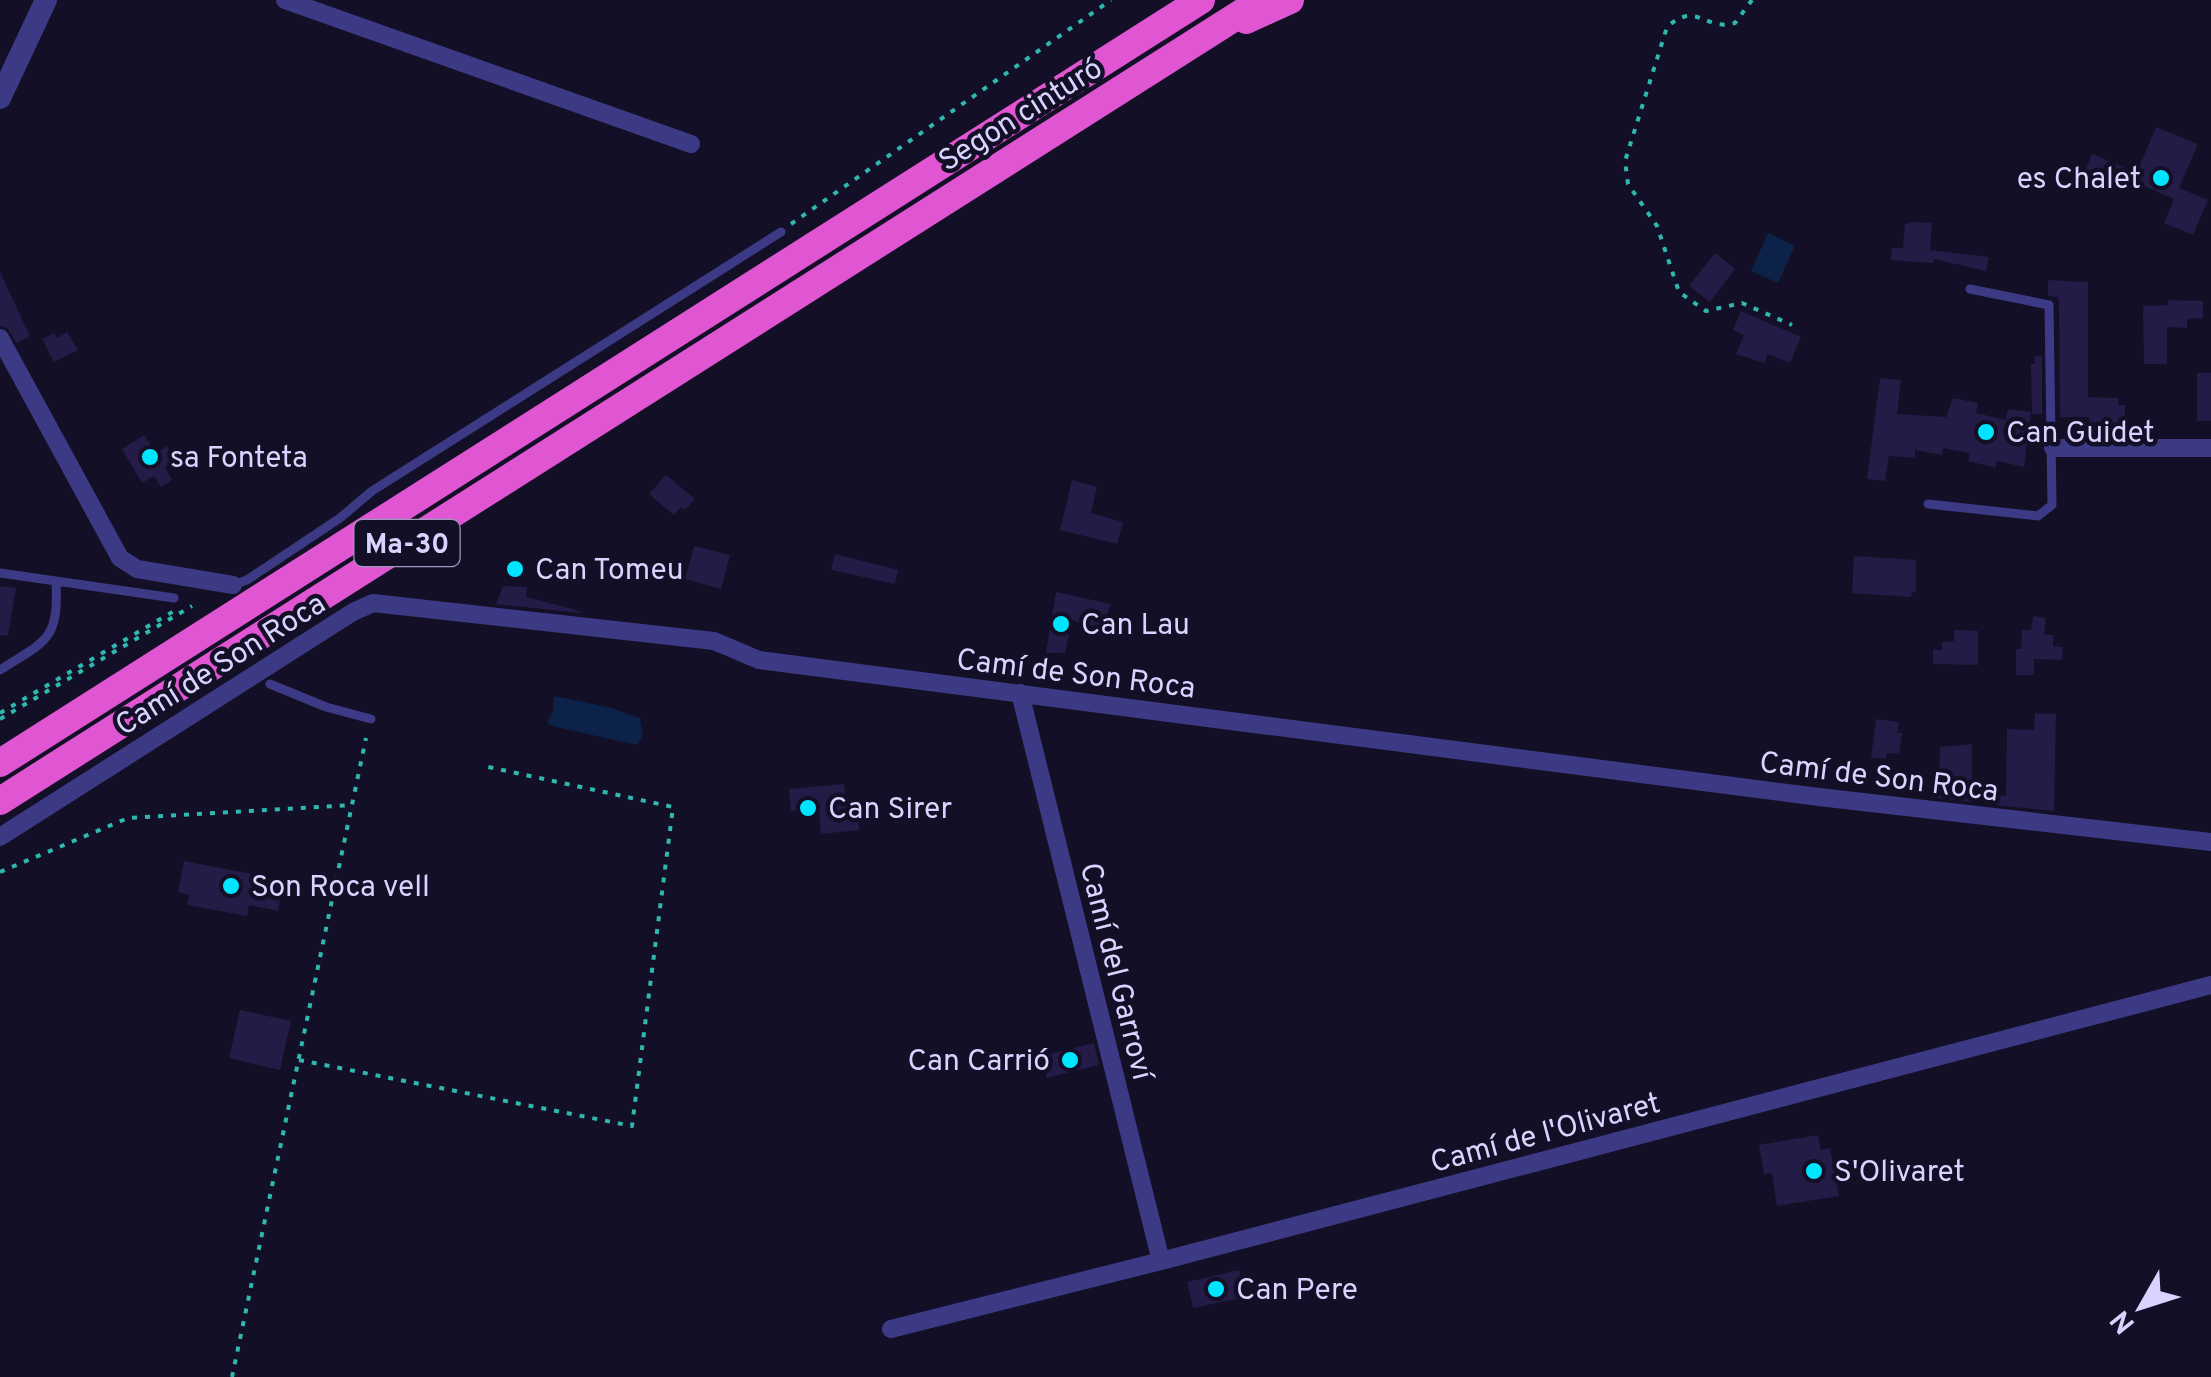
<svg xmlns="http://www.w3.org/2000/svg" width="2211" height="1377" viewBox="0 0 2211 1377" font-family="Overpass,sans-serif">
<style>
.water{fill:#0c2248}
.building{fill:#241b47}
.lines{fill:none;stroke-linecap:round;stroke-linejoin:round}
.path{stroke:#2fb8b0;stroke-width:4;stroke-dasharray:5 8;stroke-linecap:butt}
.service{stroke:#3d3a85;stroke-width:9}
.minor{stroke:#3d3a85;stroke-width:18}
.tertiary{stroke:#3d3a85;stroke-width:22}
.trunk{stroke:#e055d1;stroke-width:28}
.poi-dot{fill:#00e5ff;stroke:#130f26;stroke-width:4}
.labels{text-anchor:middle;stroke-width:9;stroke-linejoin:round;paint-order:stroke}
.shield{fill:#130f26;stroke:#9e99be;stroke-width:2.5}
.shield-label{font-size:28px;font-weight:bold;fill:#d9d4ff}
.street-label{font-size:30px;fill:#d9d4ff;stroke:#130f26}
.poi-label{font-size:30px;fill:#d9d4ff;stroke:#130f26;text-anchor:start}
</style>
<rect width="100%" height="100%" fill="#130f26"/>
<path class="water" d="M 1768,233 L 1795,246 L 1778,283 L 1751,271 Z
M 554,696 L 608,707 L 640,718 L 643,736 L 637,745 L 552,726 L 547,723 L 553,711 Z"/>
<path class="building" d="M 2156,127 L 2198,144 L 2179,188 L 2208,200 L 2193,235 L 2164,223 L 2174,199 L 2133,181 Z
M 2092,154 L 2131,170 L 2125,184 L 2109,176 L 2103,192 L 2080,183 Z
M 1914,222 L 1932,223 L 1930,250 L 1989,257 L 1986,271 L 1934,259 L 1934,263 L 1891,260 L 1892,248 L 1907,248 L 1903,247 L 1905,224 Z
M 1715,253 L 1735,269 L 1710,302 L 1689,286 Z
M 0,272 L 30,336 L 17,343 L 7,328 L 0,326 Z
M 2048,280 L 2088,282 L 2088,397 L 2118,398 L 2118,405 L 2125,405 L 2125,431 L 2089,430 L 2089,417 L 2060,417 L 2059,308 L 2058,297 L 2048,296 Z
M 2168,300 L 2203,301 L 2203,318 L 2187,319 L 2187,328 L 2167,327 L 2167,364 L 2144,364 L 2143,306 L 2168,305 Z
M 1741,311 L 1801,337 L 1790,363 L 1768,354 L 1764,363 L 1736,354 L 1744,335 L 1733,330 Z
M 67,332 L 78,350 L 54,362 L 42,339 L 54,333 L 57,338 Z
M 2034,356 L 2042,356 L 2042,414 L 2032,414 L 2031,364 L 2035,364 Z
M 2197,373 L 2211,373 L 2211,421 L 2197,421 Z
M 1880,378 L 1901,380 L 1897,414 L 1946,417 L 1953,398 L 1978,403 L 1976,413 L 2006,420 L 2008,409 L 2031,412 L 2024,467 L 1997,461 L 1996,468 L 1968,461 L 1970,453 L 1943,448 L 1942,455 L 1915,450 L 1915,458 L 1889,456 L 1885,481 L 1867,479 Z
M 144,435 L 156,453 L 167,446 L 177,461 L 165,468 L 172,480 L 161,487 L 154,476 L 142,483 L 122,449 Z
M 666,475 L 695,499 L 685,510 L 681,507 L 674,515 L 649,494 Z
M 1072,480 L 1097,487 L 1091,513 L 1123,522 L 1117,544 L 1060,530 Z
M 694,546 L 730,555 L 721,589 L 685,579 Z
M 835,554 L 898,570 L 895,584 L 831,570 Z
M 1854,556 L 1916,560 L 1916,593 L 1912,592 L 1911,597 L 1852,593 Z
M 0,586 L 16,588 L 8,636 L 0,635 Z
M 503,586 L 527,587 L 526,597 L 580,611 L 580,613 L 496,604 Z
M 1056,592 L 1111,604 L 1101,629 L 1072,620 L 1065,653 L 1046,653 Z
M 2033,616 L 2046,618 L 2044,635 L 2053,635 L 2053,646 L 2063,647 L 2062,660 L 2034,659 L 2034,675 L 2016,675 L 2016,649 L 2021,649 L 2022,630 L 2031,630 Z
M 1954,630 L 1978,631 L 1978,665 L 1933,664 L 1933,650 L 1942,650 L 1942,642 L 1954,641 Z
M 2035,713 L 2056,714 L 2054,811 L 1994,805 L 1993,795 L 2006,796 L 2007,729 L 2034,730 Z
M 1876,719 L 1899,722 L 1897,733 L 1902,733 L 1899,754 L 1887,753 L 1886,758 L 1871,758 Z
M 1972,744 L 1972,802 L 1930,797 L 1931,784 L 1939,785 L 1940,747 Z
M 844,784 L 847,816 L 858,815 L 859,830 L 821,834 L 819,809 L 791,811 L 789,789 Z
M 184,861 L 283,880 L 278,911 L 249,905 L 247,916 L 187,905 L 189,895 L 178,892 Z
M 240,1010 L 291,1021 L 280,1070 L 229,1058 Z
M 1094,1043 L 1099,1065 L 1047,1078 L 1045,1070 L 1037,1072 L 1033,1058 Z
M 1818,1135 L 1821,1150 L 1830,1148 L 1839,1196 L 1777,1206 L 1772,1173 L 1764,1174 L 1759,1145 Z
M 1239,1270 L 1245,1297 L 1193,1308 L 1187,1282 Z"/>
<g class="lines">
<path class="path" d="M 1752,0 L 1735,23 C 1705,32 1697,0 1667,27 L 1625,161 L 1628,184 L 1657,226 L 1679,292 L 1706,311 L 1742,303 L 1792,325
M 791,224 L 1111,0
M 0,713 L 174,611
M 0,719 L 192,606
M 0,872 L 128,818 L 352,805
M 299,1060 L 632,1126 L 673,807 L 484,766
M 232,1377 L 366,738"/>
<path class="service" d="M 1928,504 L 2038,516 L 2052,505 L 2049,305 L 1970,289
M 0,573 L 174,598
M 233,585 L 247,580 L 340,518 L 372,491 L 781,232
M 0,670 C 47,640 59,640 56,581
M 270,684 L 326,707 L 371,719"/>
<path class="minor" d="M 285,0 L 691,144
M 0,338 L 120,558 L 137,569 L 233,585
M 2053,448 L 2211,448
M 1020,693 L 1161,1261
M 0,837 L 353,612 L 373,603 L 714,641 L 759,660 L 1819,797 L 2211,842
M 891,1329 L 1161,1261 L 2211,985"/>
<path class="tertiary" d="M 0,98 L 46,0"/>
<path class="trunk" d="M 1246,20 L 1290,0
M 0,763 L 1201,0
M 0,801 L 1262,0"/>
</g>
<g class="poi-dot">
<circle cx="2161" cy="178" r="10"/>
<circle cx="1986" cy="432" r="10"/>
<circle cx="150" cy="457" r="10"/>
<circle cx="515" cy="569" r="10"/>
<circle cx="1061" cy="624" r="10"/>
<circle cx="808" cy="808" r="10"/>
<circle cx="231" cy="886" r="10"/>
<circle cx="1070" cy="1060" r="10"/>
<circle cx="1814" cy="1171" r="10"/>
<circle cx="1216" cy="1289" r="10"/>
</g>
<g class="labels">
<rect class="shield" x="354.5" y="520" width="105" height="46" rx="8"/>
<g class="shield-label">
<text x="407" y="553">Ma-30</text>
</g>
<g class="street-label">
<text transform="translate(1020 114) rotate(-32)" y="10">Segon cinturó</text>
<text transform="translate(220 664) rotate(-32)" y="10">Camí de Son Roca</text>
<text transform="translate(1076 673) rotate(7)" y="10">Camí de Son Roca</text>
<text transform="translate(1879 776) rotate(7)" y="10">Camí de Son Roca</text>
<text transform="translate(1117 971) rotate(76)" y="10">Camí del Garroví</text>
<text transform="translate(1545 1132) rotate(-15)" y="10">Camí de l'Olivaret</text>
</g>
<g class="poi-label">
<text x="2141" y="188" text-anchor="end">es Chalet</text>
<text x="2006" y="442">Can Guidet</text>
<text x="170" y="467">sa Fonteta</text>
<text x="535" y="579">Can Tomeu</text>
<text x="1081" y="634">Can Lau</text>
<text x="828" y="818">Can Sirer</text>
<text x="251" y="896">Son Roca vell</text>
<text x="1050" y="1070" text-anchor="end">Can Carrió</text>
<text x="1834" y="1181">S'Olivaret</text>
<text x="1236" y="1299">Can Pere</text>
</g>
</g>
<g transform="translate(2141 1307) rotate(231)" stroke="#130f26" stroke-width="8" paint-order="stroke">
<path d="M0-8L18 38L0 25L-18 38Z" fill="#d9d4ff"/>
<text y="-15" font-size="28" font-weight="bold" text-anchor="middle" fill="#d9d4ff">N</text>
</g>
</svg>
